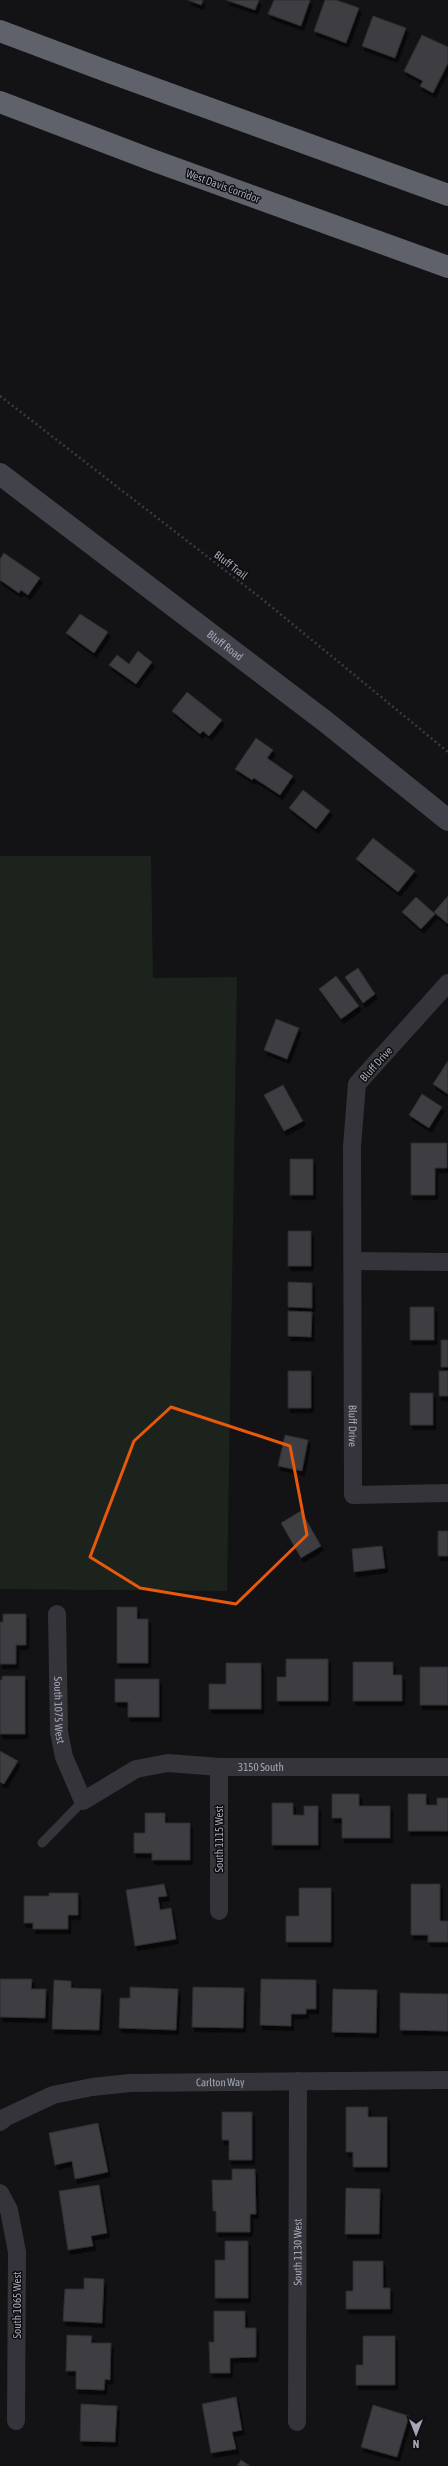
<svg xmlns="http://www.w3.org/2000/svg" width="448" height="2466" viewBox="0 0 448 2466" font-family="'Asap Condensed',sans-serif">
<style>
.green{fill:#1b231c}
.building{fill:#3d3d42;stroke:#2d2d31;filter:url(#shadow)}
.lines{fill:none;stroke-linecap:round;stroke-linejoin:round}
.path{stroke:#3a3b41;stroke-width:2.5;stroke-dasharray:2 3;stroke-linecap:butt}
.service{stroke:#34343a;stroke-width:9}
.minor{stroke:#34343a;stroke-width:18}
.secondary{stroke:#42434a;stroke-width:22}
.motorway{stroke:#5f626b;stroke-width:22}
.marked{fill:none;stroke:#e8590c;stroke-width:3;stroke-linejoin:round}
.labels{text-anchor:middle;stroke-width:3;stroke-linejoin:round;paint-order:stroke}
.street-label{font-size:11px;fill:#a4a8b6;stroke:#0e0e10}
</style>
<defs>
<filter id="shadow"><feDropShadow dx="2.5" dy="4.5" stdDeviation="0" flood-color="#0009"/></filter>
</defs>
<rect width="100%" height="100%" fill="#131315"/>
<path class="green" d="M 0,856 L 151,856 L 153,978 L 237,977 L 227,1591 L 0,1589 Z"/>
<path class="building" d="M 188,0 L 203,0 L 201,5 Z
M 226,0 L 259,0 L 255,10 Z
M 274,0 L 310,0 L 301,26 L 268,14 Z
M 325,0 L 336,0 L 359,8 L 346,43 L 314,31 Z
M 373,16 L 406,28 L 395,58 L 362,46 Z
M 422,35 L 448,47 L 448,63 L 433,93 L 420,86 L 423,81 L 404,71 Z
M 4,553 L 40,578 L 28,595 L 21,590 L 19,593 L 0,580 L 0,559 Z
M 80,614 L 108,632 L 94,653 L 66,633 Z
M 138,651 L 152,662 L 136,684 L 109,665 L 117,655 L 129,664 Z
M 187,692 L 222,720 L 209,736 L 203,731 L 200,734 L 172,711 Z
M 256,738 L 273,750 L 267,758 L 293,776 L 280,795 L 254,778 L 252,780 L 235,769 Z
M 303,790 L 330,811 L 316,829 L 289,808 Z
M 373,838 L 415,871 L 398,892 L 356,859 Z
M 448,896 L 448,924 L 434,912 Z
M 416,897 L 435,914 L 421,929 L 402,912 Z
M 358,968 L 375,994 L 363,1003 L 345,977 Z
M 336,976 L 359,1006 L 341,1019 L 319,989 Z
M 276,1019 L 299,1028 L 287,1059 L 264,1050 Z
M 448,1061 L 448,1094 L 433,1084 Z
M 283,1085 L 303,1121 L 284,1131 L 264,1095 Z
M 422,1094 L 442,1107 L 429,1128 L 409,1115 Z
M 411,1143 L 447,1143 L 447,1168 L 435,1168 L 435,1195 L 411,1195 Z
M 290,1159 L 313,1159 L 313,1195 L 290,1195 Z
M 288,1231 L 311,1231 L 311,1266 L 288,1266 Z
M 288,1282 L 312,1283 L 312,1308 L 288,1307 Z
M 410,1307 L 434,1307 L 434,1340 L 410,1340 Z
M 288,1311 L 312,1312 L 311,1337 L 288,1336 Z
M 441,1340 L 448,1340 L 448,1367 L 441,1367 Z
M 288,1371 L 311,1371 L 311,1408 L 288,1408 Z
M 439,1371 L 448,1371 L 448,1396 L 439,1396 Z
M 410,1393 L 433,1393 L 433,1425 L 410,1425 Z
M 285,1435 L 308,1440 L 302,1471 L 278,1466 Z
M 301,1511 L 321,1546 L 301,1558 L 281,1523 Z
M 438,1531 L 448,1531 L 448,1556 L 438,1556 Z
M 382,1546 L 385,1568 L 354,1572 L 352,1549 Z
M 117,1607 L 137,1607 L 137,1619 L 148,1619 L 148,1663 L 117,1663 Z
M 3,1614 L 26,1614 L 26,1645 L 16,1645 L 16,1664 L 0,1664 L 0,1622 L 3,1622 Z
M 286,1659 L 328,1659 L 328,1701 L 277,1701 L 277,1677 L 286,1677 Z
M 353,1662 L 393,1662 L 393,1675 L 402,1675 L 402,1701 L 353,1701 Z
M 226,1663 L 261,1663 L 261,1709 L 209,1709 L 209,1684 L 226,1684 Z
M 420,1667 L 448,1667 L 448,1705 L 420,1705 Z
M 2,1676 L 25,1676 L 25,1734 L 0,1734 L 0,1680 L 2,1680 Z
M 115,1679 L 159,1679 L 159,1717 L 128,1717 L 128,1702 L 115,1702 Z
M 0,1751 L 18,1761 L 4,1784 L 0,1782 Z
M 332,1794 L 359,1794 L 359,1806 L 390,1806 L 390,1838 L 342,1838 L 342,1818 L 332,1818 Z
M 408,1794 L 426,1794 L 426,1805 L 437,1805 L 437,1798 L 448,1798 L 448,1831 L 408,1831 Z
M 272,1803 L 293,1803 L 293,1815 L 304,1815 L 304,1806 L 318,1806 L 318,1845 L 272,1845 Z
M 145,1813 L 165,1813 L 165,1823 L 190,1823 L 190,1860 L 152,1860 L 152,1853 L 134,1853 L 134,1833 L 145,1833 Z
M 164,1884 L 167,1896 L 158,1897 L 160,1910 L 171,1908 L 176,1939 L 135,1946 L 126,1890 Z
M 411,1884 L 440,1884 L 440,1921 L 448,1921 L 448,1942 L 428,1942 L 428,1935 L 411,1935 Z
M 299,1888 L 331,1888 L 331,1942 L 286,1942 L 286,1916 L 299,1916 Z
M 49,1893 L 78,1893 L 78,1915 L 68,1915 L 68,1929 L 33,1929 L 33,1923 L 24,1923 L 24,1896 L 49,1896 Z
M 0,1979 L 32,1979 L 31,1989 L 46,1989 L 45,2018 L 0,2017 Z
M 261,1979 L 316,1980 L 316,2009 L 306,2009 L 306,2014 L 291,2014 L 291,2026 L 260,2025 Z
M 54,1980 L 71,1981 L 71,1988 L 101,1989 L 99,2030 L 52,2029 Z
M 130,1987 L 178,1989 L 176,2030 L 119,2028 L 120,1998 L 130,1998 Z
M 193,1987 L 244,1988 L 243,2028 L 192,2027 Z
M 333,1989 L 377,1990 L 376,2033 L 332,2032 Z
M 400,1993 L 448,1994 L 448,2031 L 400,2030 Z
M 346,2107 L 368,2107 L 368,2117 L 387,2117 L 387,2167 L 353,2167 L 353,2152 L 346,2152 Z
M 222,2112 L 252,2112 L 252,2160 L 229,2160 L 229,2140 L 222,2140 Z
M 98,2123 L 108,2172 L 75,2179 L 72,2161 L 55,2165 L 49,2133 Z
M 232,2169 L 255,2169 L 256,2214 L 250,2214 L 250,2232 L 216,2232 L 216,2211 L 213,2211 L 212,2180 L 232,2180 Z
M 99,2185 L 107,2233 L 91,2236 L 93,2246 L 68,2250 L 59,2191 Z
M 346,2188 L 380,2189 L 379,2234 L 345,2234 Z
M 225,2241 L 248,2241 L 248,2298 L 215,2298 L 215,2260 L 225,2260 Z
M 353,2261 L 383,2261 L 383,2288 L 390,2288 L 390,2309 L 346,2309 L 346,2291 L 353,2291 Z
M 84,2278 L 104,2279 L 102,2323 L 63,2321 L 65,2289 L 84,2289 Z
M 214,2311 L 245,2311 L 245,2328 L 256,2328 L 256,2357 L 230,2358 L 230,2373 L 210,2373 L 209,2342 L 214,2342 Z
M 67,2335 L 92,2336 L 91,2343 L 111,2343 L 110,2380 L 105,2379 L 104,2390 L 76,2389 L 76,2371 L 66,2371 Z
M 363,2336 L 395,2336 L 395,2385 L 356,2385 L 356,2365 L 363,2365 Z
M 236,2397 L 242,2430 L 232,2432 L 236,2449 L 211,2453 L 202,2404 Z
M 81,2404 L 117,2406 L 115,2442 L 80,2441 Z
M 373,2405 L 409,2416 L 397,2457 L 361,2447 Z
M 241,2460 L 250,2466 L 237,2466 Z"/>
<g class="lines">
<path class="path" d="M 0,396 L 262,599 L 448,752"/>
<path class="service" d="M 42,1843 L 83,1801"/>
<g class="minor">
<path id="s1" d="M 448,983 L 357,1084 L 352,1146 L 353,1495 L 448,1493"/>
<path d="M 353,1261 L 448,1262"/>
<path id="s2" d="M 57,1614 L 59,1732 L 64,1757 L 83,1801 L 136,1769 L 168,1763 L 219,1767 L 448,1767"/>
<path d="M 219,1911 L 219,1767"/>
<path id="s3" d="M 0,2122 L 6,2117 L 53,2095 L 92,2087 L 130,2083 L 448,2080"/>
<path d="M 0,2193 L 9,2210 L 17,2252 L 16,2421"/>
<path id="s4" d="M 297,2422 L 298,2081"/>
</g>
<path class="secondary" id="s5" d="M 0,474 L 326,722 L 448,820"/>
<path class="motorway" d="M 0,31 L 109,72 L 448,195
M 0,102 L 152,160 L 448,267"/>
</g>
<path class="marked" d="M 171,1407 L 290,1446 L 307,1535 L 236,1604 L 140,1588 L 90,1557 L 134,1441 Z"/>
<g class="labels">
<g class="street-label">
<text transform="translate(223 186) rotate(20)" y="4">West Davis Corridor</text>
<text transform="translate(231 565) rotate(38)" y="4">Bluff Trail</text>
<text dy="4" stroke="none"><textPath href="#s5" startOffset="283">Bluff Road</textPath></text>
<text transform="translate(376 1064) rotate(-48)" y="4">Bluff Drive</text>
<text dy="4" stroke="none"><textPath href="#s1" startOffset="478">Bluff Drive</textPath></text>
<text dy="4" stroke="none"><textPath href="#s2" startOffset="96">South 1075 West</textPath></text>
<text dy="4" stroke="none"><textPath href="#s2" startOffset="379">3150 South</textPath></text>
<text transform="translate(219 1839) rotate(-90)" y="4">South 1115 West</text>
<text dy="4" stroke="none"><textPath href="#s3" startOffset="228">Carlton Way</textPath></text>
<text dy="4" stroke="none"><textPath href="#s4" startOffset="170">South 1130 West</textPath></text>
<text transform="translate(17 2305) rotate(-90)" y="4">South 1065 West</text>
</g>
</g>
<g transform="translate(416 2434) rotate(180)" stroke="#0e0e10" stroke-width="3" paint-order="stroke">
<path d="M0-3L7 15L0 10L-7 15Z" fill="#a4a8b6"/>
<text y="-6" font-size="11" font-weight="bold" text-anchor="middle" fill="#a4a8b6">N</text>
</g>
</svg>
